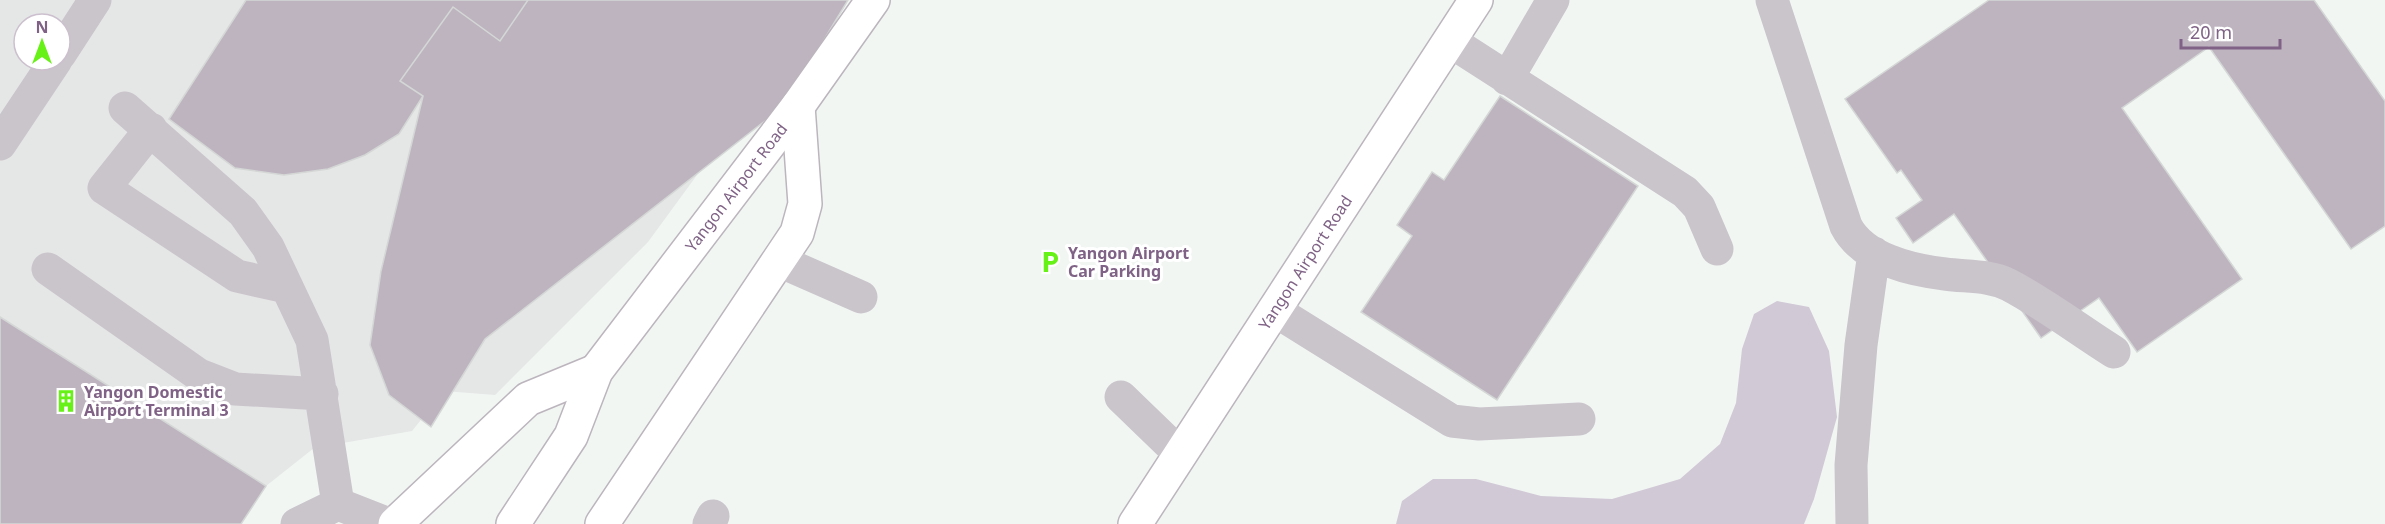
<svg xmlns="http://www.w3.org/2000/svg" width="2385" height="524" viewBox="0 0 2385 524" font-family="'Noto Sans',sans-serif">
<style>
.built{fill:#e5e6e6;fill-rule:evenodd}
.water{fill:#d1c9d6}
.building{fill:#beb4c0;stroke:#d4d7d5;stroke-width:1.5}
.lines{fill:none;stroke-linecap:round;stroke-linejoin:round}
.major-casing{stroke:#bcb5bd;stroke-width:36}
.minor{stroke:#cac4cb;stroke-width:33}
.major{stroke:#fff;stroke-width:33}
.labels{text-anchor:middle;stroke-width:6;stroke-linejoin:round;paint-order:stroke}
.street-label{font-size:16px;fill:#7f6285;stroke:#fff}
.poi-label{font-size:16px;font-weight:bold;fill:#7f6285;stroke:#fff;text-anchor:start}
</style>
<rect width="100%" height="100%" fill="#f1f6f3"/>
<path class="built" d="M 0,0 L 825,0 L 648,242 L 495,395 L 444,391 L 412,431 L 314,448 L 266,486 L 241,524 L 0,524 ZM 24,24 L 60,24 L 60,60 L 24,60 Z"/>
<path class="water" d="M 1777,301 L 1809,307 L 1829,351 L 1837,417 L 1814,499 L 1804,524 L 1396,524 L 1402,501 L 1433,479 L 1476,479 L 1541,496 L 1612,499 L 1680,479 L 1720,444 L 1736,403 L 1742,349 L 1754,314 Z"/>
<path class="building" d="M 246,0 L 528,0 L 500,41 L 453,7 L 400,81 L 423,96 L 399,134 L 365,155 L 328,169 L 284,175 L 235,168 L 169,119 Z
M 528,0 L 848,0 L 784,106 L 485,339 L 431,427 L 389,395 L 370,345 L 381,271 L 423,96 L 400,81 L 453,7 L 500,41 Z
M 1989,0 L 2314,0 L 2385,101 L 2385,226 L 2351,249 L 2209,47 L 2122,108 L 2242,279 L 2137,352 L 2099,298 L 2041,338 L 1954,214 L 1913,243 L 1896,218 L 1922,200 L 1901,170 L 1897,173 L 1845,99 Z
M 1500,96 L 1638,186 L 1497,400 L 1361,312 L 1412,236 L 1397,225 L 1432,172 L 1444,180 Z
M 0,317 L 266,486 L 241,524 L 0,524 Z"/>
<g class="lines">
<g class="major-casing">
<g id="major">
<path d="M 395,524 L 528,399 L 596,371"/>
<path id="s1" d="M 513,524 L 571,436 L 596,371 L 798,106 L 873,0"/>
<path d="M 602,524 L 797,233 L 805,204 L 798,106"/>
<path id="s2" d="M 1135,524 L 1476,0"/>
</g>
</g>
<path class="minor" d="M 1772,0 L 1846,226 C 1863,259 1911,270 1945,274 C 1967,277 1989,275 2009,285 C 2045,304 2079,330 2114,352
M 1450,41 L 1685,192 L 1699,207 L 1717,249
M 60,54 L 95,0
M 1507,79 L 1553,0
M 125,108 L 243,212 L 268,247 L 312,340 L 338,504
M 151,129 L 104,188 L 237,276 L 286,287
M 0,144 L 56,60
M 779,261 L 861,297
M 48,269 L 199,375 L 235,389 L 322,394
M 1274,310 L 1452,421 L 1479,424 L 1579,419
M 1121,397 L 1180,454
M 297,524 L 338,504 L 389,524
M 709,524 L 713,516
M 1852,524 L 1851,465 L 1861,345 L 1874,253"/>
<use href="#major" class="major"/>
</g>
<defs>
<g id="parking-bare" transform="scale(1.8)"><path d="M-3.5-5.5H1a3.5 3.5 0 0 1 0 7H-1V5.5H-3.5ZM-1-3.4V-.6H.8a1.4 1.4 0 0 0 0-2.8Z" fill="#67f116" stroke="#fff" stroke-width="2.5" paint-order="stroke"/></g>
<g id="building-bare" transform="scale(1.8)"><path d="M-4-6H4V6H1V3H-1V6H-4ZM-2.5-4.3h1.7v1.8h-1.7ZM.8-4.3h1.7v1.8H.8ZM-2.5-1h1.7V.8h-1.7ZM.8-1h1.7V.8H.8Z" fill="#67f116" stroke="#fff" stroke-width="2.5" paint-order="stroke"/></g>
</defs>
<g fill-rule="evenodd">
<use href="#parking-bare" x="1050" y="262"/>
<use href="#building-bare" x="66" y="401"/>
</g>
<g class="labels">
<g class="street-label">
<text dy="6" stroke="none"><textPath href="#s1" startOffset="406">Yangon Airport Road</textPath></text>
<text dy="6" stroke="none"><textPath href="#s2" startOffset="312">Yangon Airport Road</textPath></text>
</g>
<g class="poi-label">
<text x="1068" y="259">Yangon Airport<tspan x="1068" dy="18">Car Parking</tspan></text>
<text x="84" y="398">Yangon Domestic<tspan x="84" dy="18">Airport Terminal 3</tspan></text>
</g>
</g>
<g transform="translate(42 42)"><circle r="28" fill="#ffffff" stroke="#ccc0ce" stroke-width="1.5"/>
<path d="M0-4.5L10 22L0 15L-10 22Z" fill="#67f116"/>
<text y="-9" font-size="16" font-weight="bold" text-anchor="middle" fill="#7f6285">N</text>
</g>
<path d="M2181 39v9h99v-9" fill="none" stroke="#7f6285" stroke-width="3"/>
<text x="2190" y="39" font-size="18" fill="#7f6285" stroke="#ffffff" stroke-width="4.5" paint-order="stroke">20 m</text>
</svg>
